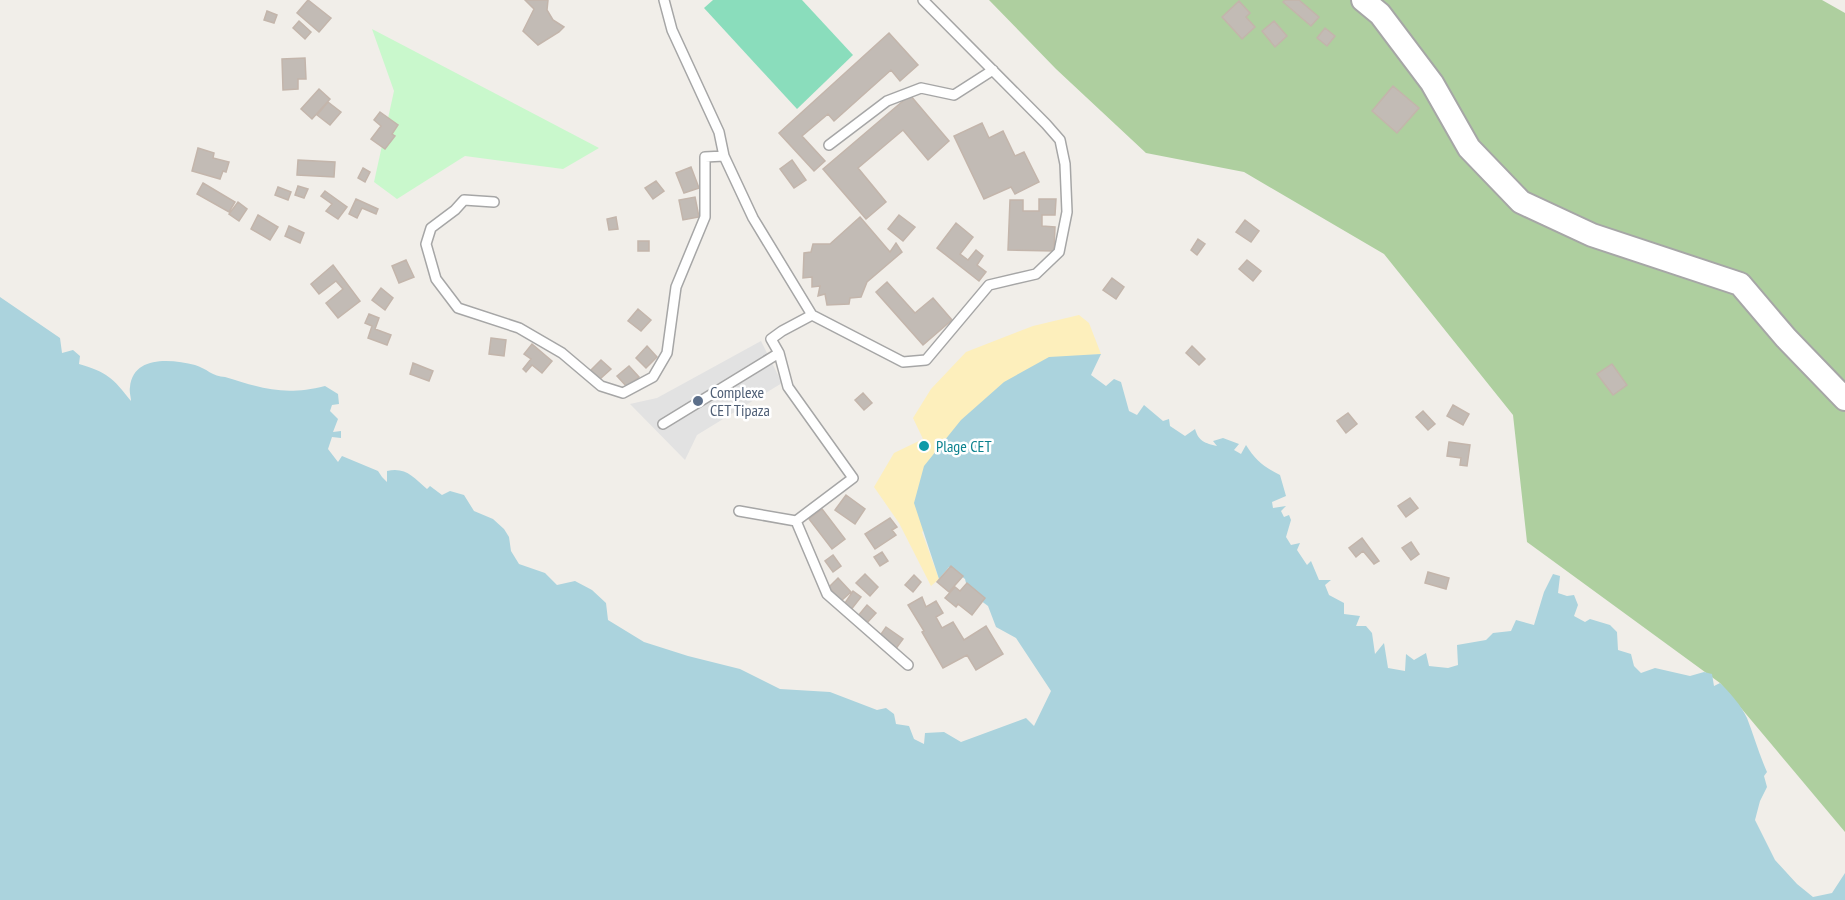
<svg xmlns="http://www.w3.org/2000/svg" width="1845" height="900" viewBox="0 0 1845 900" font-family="'PT Sans Narrow',sans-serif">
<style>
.forest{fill:#aecf9f}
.sand{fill:#fdefbc}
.park{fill:#c9f8cc}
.pitch{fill:#8addbc}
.parking{fill:#e2e2e2}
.water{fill:#abd3dd}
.building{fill:#c2bbb5;stroke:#c3b5ab;stroke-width:1.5}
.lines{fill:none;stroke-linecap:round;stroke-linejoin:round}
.service-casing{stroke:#a6a6a6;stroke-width:12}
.tertiary-casing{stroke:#a6a6a6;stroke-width:26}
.service{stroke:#fff;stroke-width:9}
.tertiary{stroke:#fff;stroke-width:22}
.service-dot{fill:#5c6f8a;stroke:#fff;stroke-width:2}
.culture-dot{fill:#0f9aa8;stroke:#fff;stroke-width:2}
.labels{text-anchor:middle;stroke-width:5;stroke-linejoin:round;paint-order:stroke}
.service-label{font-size:16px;fill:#4e5e75;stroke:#fff;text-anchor:start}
.culture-label{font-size:16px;fill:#0d838f;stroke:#fff;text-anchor:start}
</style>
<rect width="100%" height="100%" fill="#f1eee9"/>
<path class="forest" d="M 989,0 L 1822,0 L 1845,13 L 1845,832 L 1720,683 L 1527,542 L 1513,415 L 1384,254 L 1244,172 L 1146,153 L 1056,69 Z"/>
<path class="sand" d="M 1079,315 L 1089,323 L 1101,354 L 1078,356 L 922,532 L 939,579 L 931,586 L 899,523 L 874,487 L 894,453 L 923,439 L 913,418 L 931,389 L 966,352 L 1033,326 Z"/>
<path class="park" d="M 372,29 L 599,148 L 563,169 L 465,156 L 397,199 L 374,182 L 394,91 Z"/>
<path class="pitch" d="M 713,0 L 802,0 L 853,55 L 797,109 L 704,8 Z"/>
<path class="parking" d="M 761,341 L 782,383 L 697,435 L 685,460 L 630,404 L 657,398 Z"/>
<path class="water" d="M 0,297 L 60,338 L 62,353 L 73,350 L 80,356 L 79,364 C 107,372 113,378 131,401 C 131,397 129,392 130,387 C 133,355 172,359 195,365 C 206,368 213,377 225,377 C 264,389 284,396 325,386 L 338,394 L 339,404 L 332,405 L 330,411 L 338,419 L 333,432 L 341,431 L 341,438 L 332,437 L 328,449 L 338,462 L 342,456 L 378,471 L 382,477 L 387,482 L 387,471 C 406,467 413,477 427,489 L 430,486 L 442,495 L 450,491 L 464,495 L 474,511 L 493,519 L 504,529 L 509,537 L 511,551 L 519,564 L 545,573 L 557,585 L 575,581 L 592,590 L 606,603 L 608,620 L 644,642 L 688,656 L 740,669 L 780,689 L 830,692 L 877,710 L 886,708 L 894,714 L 896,724 L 909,726 L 914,739 L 924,744 L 925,733 L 944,732 L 961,742 L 1026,718 L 1034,726 L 1051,691 L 1016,638 L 996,627 L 988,606 L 968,591 L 965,579 L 949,567 L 939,579 L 914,503 L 924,466 L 961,420 L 1004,382 L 1049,357 L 1101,354 L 1091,375 L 1106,386 L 1114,379 L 1121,382 L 1129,411 L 1137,415 L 1144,405 L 1163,421 L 1169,419 L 1170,426 L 1185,436 L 1195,429 C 1199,442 1205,443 1217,446 L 1213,441 L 1223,438 L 1239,444 L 1234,450 L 1241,454 L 1246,445 C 1255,460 1264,467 1280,475 L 1286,496 L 1272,502 L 1273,508 L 1286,506 L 1281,511 L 1284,517 L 1289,515 L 1291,520 L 1286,537 L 1291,545 L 1300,543 L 1297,550 L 1307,565 L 1311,561 L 1319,580 L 1331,580 L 1325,585 L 1329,595 L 1344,603 L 1344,614 L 1360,616 L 1356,626 L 1366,626 L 1372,633 L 1375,654 L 1384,643 L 1388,668 L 1405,671 L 1406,654 L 1414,660 L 1426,653 L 1429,666 L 1448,668 L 1458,665 L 1457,645 L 1486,640 L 1493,633 L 1511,631 L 1516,620 L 1534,625 L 1544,592 L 1553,574 L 1560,576 L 1558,593 L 1567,596 L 1574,595 L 1578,605 L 1574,616 L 1585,622 L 1590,619 L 1610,625 L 1617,632 L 1618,650 L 1631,654 L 1634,666 L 1641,673 L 1655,668 L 1690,676 L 1704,672 L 1712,674 L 1714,686 L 1720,683 C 1730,693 1741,705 1747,718 C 1754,736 1759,754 1767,772 L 1764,776 L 1767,787 L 1760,801 L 1755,820 L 1775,860 L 1797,884 L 1813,897 L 1832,893 L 1845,873 L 1845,900 L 0,900 Z"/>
<path class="building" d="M 308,0 L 331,18 L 319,32 L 297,13 Z
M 525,0 L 548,0 L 547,10 L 553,20 L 564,27 L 559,32 L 538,45 L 523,31 L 534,9 Z
M 1285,0 L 1299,0 L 1319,17 L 1311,26 L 1283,2 Z
M 1239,1 L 1250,13 L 1246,17 L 1255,27 L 1242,39 L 1222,17 Z
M 267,11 L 277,15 L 274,23 L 264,20 Z
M 299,21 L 311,32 L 305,39 L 293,28 Z
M 1274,21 L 1287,36 L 1275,47 L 1262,31 Z
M 1325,28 L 1335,36 L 1327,46 L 1317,38 Z
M 889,33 L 918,65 L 900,81 L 891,70 L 834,121 L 828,114 L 802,136 L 825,161 L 814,171 L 779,133 Z
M 305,58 L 306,79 L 298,79 L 298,89 L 283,90 L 282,59 Z
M 1393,86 L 1419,108 L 1397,133 L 1372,111 Z
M 319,89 L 330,99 L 312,119 L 301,109 Z
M 910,95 L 949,141 L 928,160 L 903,130 L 858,168 L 886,202 L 866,219 L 823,169 Z
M 328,102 L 341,112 L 330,125 L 317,115 Z
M 380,112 L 398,125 L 392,134 L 395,136 L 385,149 L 371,139 L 381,126 L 374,120 Z
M 982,123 L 989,138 L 1003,131 L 1015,156 L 1024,152 L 1039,182 L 1015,194 L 1011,187 L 984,199 L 954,136 Z
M 198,148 L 214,153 L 213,158 L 229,162 L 226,172 L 223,171 L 220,179 L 192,171 Z
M 298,160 L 335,162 L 334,177 L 297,175 Z
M 792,160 L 806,180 L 794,188 L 780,169 Z
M 691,167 L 699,188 L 684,193 L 676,173 Z
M 363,168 L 370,172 L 365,182 L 358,178 Z
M 656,181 L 664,191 L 653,199 L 645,188 Z
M 203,183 L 235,202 L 229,212 L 197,194 Z
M 298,186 L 308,189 L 304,198 L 295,195 Z
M 278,187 L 291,192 L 288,200 L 275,195 Z
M 325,191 L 347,207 L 338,219 L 326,211 L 332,204 L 321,196 Z
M 695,197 L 699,217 L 683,220 L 679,200 Z
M 356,199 L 378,209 L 376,214 L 362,208 L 357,218 L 349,214 Z
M 1039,199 L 1056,199 L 1055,215 L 1042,215 L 1042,226 L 1055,227 L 1054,251 L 1008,250 L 1010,200 L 1023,200 L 1023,211 L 1039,211 Z
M 238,202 L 247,209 L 239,221 L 229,214 Z
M 258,215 L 278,227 L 270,240 L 251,229 Z
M 899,215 L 915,227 L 903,241 L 888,229 Z
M 616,217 L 618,229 L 609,230 L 607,219 Z
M 860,217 L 890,252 L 896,243 L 902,252 L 867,282 L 861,297 L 850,298 L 849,304 L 827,305 L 825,294 L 818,296 L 820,286 L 812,287 L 812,277 L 803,278 L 804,253 L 811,252 L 813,244 L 830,244 Z
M 1245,220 L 1259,231 L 1251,242 L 1236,232 Z
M 956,223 L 973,237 L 960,254 L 968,260 L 976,250 L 983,256 L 977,265 L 986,272 L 979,281 L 937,248 Z
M 289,226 L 304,233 L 300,243 L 285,236 Z
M 1198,239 L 1205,244 L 1197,255 L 1191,250 Z
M 638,241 L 649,241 L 649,251 L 638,251 Z
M 406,260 L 414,277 L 399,283 L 392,266 Z
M 1247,260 L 1261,271 L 1253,281 L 1239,269 Z
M 333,265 L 360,301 L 338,318 L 326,303 L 343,289 L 336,281 L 319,294 L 311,284 Z
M 1112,278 L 1124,287 L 1116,299 L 1103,290 Z
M 887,282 L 915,313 L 933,298 L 952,320 L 923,345 L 876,292 Z
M 381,288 L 393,298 L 385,310 L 372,300 Z
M 638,309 L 651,320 L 641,331 L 628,321 Z
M 369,314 L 379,318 L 375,329 L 391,335 L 387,345 L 368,338 L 372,326 L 365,323 Z
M 491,338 L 506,340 L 504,356 L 489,354 Z
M 532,344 L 552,361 L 542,373 L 532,365 L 526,372 L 523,369 L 531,359 L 524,354 Z
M 647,346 L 657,357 L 646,368 L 636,358 Z
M 1192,346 L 1205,359 L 1199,365 L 1186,353 Z
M 601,360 L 611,369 L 600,379 L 591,370 Z
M 413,363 L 433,371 L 429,381 L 410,374 Z
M 1612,364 L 1627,385 L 1613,395 L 1597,374 Z
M 629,366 L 639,377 L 627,387 L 617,376 Z
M 863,393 L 872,403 L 864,410 L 855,400 Z
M 1453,405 L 1469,414 L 1463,425 L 1447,416 Z
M 1423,411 L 1435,424 L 1428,430 L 1416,417 Z
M 1348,413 L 1357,424 L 1346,433 L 1337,421 Z
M 1449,442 L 1470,445 L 1467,466 L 1460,465 L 1461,458 L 1447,456 Z
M 846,495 L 865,509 L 855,524 L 835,510 Z
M 1410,498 L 1418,508 L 1406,517 L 1398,506 Z
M 822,509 L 845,539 L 832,549 L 809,519 Z
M 890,518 L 897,527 L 892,530 L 896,535 L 875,549 L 865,534 Z
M 1362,538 L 1379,561 L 1374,564 L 1363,551 L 1356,557 L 1349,548 Z
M 1411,542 L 1419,554 L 1411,560 L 1402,548 Z
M 882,552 L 888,561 L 880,566 L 874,557 Z
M 833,555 L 841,566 L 833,572 L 825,561 Z
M 951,566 L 963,576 L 949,592 L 937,582 Z
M 1428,572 L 1449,578 L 1446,589 L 1425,583 Z
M 865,574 L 878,587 L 870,596 L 856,583 Z
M 914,575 L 921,582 L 913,592 L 905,585 Z
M 838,578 L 851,592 L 841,601 L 829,587 Z
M 967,583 L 985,598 L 972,615 L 958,604 L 956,607 L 945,598 L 955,587 L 960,591 Z
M 853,591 L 861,597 L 850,611 L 843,606 Z
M 922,597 L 926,607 L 936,601 L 943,613 L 936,617 L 942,628 L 953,622 L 964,640 L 986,626 L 1003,654 L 976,670 L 967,655 L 943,668 L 922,632 L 924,631 L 908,605 Z
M 867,605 L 876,613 L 866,624 L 858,616 Z
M 886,627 L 903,639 L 895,650 L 879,637 Z"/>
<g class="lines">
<g class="service-casing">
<path id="service" d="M 664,0 L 672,30 L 719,132 L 724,156
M 829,145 L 887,101 L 921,88 L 954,95 L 993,70
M 494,202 L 464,200 L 455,210 L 431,228 L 426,244 L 436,279 L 458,308 L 519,328 L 562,353 L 601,386 L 623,393 L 653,377 L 667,353 L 676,287 L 705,217 L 705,157 L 724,156 L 753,218 L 812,315
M 663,424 L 779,353 L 771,339 L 782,331 L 812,315 L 903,362 L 926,360 L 989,285 L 1036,274 L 1059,252 L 1067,212 L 1065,164 L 1060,140 L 1046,124 L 923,0
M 739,511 L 796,521 L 853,478 L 788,387 L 779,353
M 796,521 L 827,594 L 908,665"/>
</g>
<g class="tertiary-casing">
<path id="tertiary" d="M 1363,0 L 1380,14 L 1432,83 L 1469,148 L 1521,202 L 1592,235 L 1740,284 L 1786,338 L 1845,399"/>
</g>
<use href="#service" class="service"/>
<use href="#tertiary" class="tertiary"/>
</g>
<circle class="service-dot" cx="698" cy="401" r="6"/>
<circle class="culture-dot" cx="924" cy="446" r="6"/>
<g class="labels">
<g class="service-label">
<text x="710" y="398">Complexe<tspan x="710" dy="18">CET Tipaza</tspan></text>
</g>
<g class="culture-label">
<text x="936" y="452">Plage CET</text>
</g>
</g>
</svg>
